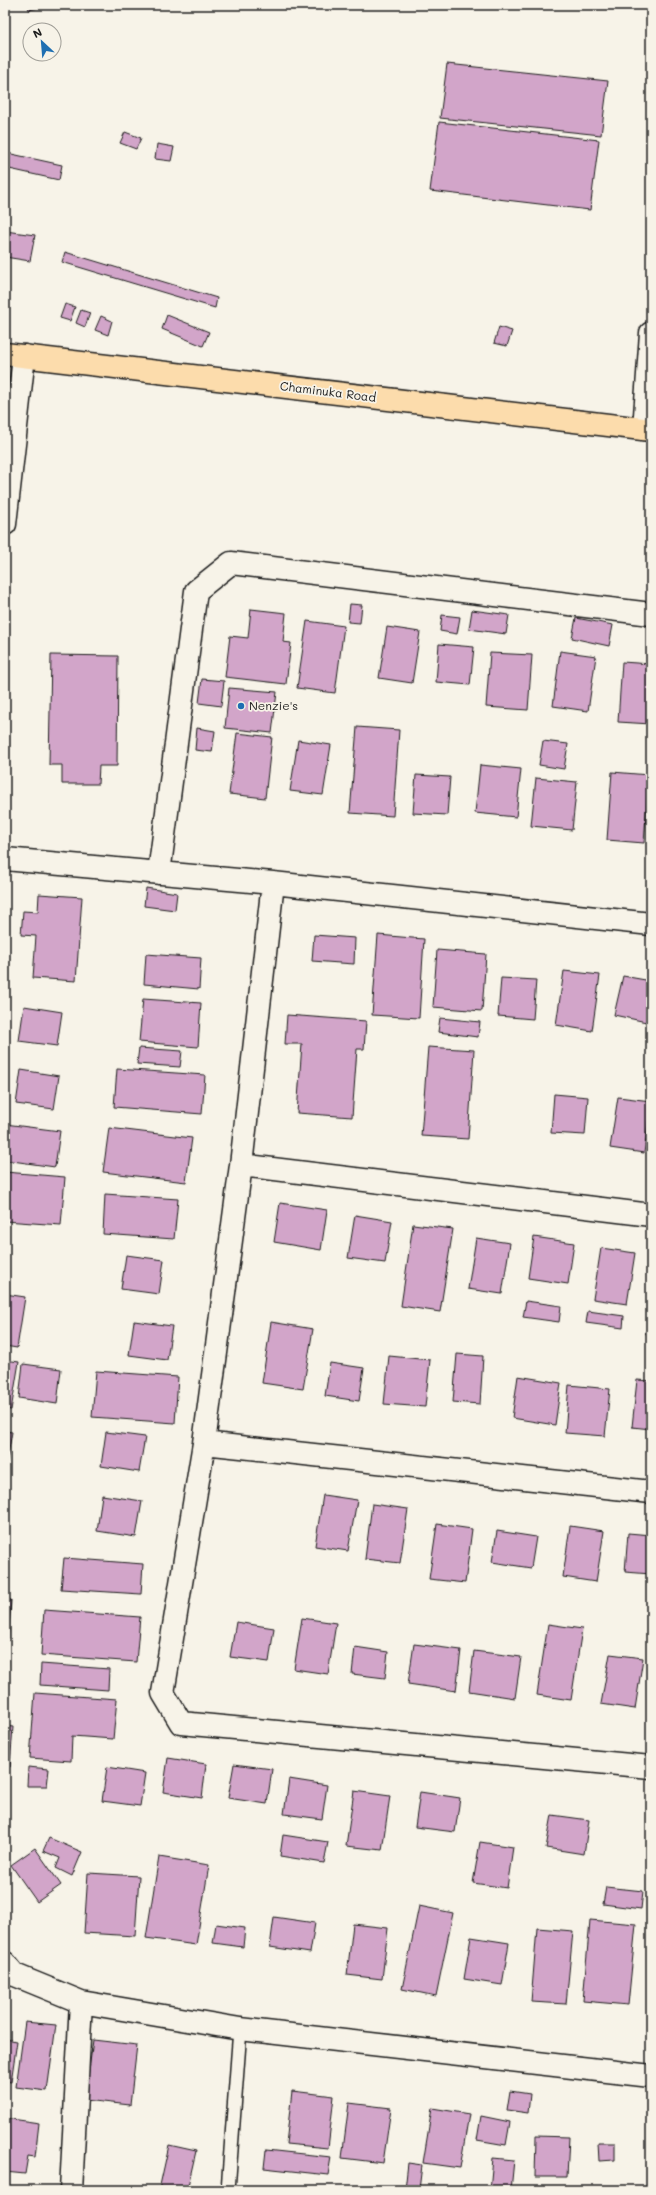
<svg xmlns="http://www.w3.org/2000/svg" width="656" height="2195" viewBox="0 0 656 2195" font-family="Mali,sans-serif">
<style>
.building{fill:#d2a5c9;stroke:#1c1c1c}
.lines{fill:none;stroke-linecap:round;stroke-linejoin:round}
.lane-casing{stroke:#1c1c1c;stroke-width:16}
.street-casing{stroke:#1c1c1c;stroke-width:25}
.primary-casing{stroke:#1c1c1c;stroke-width:25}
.lane{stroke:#f7f3e8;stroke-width:13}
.street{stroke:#f7f3e8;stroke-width:22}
.primary{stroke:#fcdcac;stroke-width:22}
.poi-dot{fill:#1f6fb2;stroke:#f7f3e8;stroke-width:1.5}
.labels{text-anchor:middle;stroke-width:3.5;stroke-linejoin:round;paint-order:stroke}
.street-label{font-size:12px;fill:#1c1c1c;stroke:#f7f3e8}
.poi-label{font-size:12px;fill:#1c1c1c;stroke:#f7f3e8;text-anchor:start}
</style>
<rect width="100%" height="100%" fill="#f7f3e8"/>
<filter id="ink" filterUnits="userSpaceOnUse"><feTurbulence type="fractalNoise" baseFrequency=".025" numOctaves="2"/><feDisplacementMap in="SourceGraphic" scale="8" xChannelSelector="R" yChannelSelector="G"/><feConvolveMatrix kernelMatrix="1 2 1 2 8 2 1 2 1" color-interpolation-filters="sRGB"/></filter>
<g filter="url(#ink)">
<path class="building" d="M 28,5 L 48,5 L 48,6 L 29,10 Z
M 447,64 L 608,81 L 601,135 L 440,118 Z
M 439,122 L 599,140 L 590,210 L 430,191 Z
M 125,132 L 141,138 L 136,149 L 120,143 Z
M 157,144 L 174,147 L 171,161 L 155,159 Z
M 7,153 L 62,165 L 59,180 L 5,168 Z
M 5,231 L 35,235 L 30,261 L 5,257 Z
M 65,252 L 217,298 L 215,308 L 62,262 Z
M 65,304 L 75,307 L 70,321 L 60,318 Z
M 81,310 L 90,313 L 85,327 L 76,323 Z
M 167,315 L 209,332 L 203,346 L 162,329 Z
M 101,316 L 112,321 L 108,335 L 95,330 Z
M 499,327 L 512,331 L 507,346 L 494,343 Z
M 350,604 L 362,605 L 360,623 L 348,622 Z
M 251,609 L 286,613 L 283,642 L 291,643 L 286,684 L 225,677 L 230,636 L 248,638 Z
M 472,610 L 509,615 L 506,634 L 469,629 Z
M 442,615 L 460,617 L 457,634 L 440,631 Z
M 576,618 L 613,625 L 609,646 L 572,638 Z
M 307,621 L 344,626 L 335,693 L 297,688 Z
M 387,627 L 420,632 L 412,683 L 379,678 Z
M 439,644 L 474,647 L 470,685 L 436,682 Z
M 560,651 L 596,656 L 588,711 L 553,706 Z
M 490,653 L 532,655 L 528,710 L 486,707 Z
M 51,655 L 118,656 L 117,766 L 99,766 L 98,784 L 62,784 L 62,765 L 49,765 Z
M 622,662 L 651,664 L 651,724 L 618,722 Z
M 202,679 L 224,681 L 221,706 L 199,703 Z
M 229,688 L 277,692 L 272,733 L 225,728 Z
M 357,727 L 399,730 L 393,816 L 350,813 Z
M 197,728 L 215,731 L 212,752 L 195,750 Z
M 237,733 L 272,737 L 265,798 L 229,794 Z
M 298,740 L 331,745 L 323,795 L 290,791 Z
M 543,741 L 568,744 L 564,769 L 539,765 Z
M 480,765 L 521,769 L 516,817 L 475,813 Z
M 612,772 L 649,775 L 644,843 L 607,840 Z
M 416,775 L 450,777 L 447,815 L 413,813 Z
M 536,778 L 577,782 L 572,830 L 531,826 Z
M 146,888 L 177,893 L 175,910 L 144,906 Z
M 39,894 L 82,897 L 76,981 L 33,978 L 36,936 L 21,935 L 23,911 L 38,912 Z
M 314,935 L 355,938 L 354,964 L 312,961 Z
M 378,935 L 424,939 L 419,1018 L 372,1015 Z
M 437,950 L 486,954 L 482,1011 L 433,1007 Z
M 146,954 L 201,958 L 199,989 L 144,984 Z
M 564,971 L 600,975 L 592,1031 L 556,1025 Z
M 623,976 L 651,981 L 651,1023 L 614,1015 Z
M 501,978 L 536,980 L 533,1019 L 498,1016 Z
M 143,999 L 201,1003 L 198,1047 L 139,1042 Z
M 24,1006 L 62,1012 L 57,1046 L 19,1041 Z
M 287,1015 L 366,1021 L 364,1049 L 357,1049 L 352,1117 L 297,1113 L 302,1044 L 285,1044 Z
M 440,1018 L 480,1022 L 478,1037 L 438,1032 Z
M 428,1047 L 474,1050 L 468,1139 L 421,1136 Z
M 139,1048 L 182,1051 L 180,1067 L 137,1064 Z
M 117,1069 L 205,1075 L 202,1114 L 114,1107 Z
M 21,1070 L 59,1076 L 54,1109 L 16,1104 Z
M 554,1094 L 588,1097 L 585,1135 L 551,1133 Z
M 618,1097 L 651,1101 L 644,1153 L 610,1148 Z
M 5,1124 L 60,1131 L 55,1167 L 5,1160 Z
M 109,1128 L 192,1138 L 186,1182 L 103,1172 Z
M 5,1172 L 65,1177 L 61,1225 L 5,1221 Z
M 105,1194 L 178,1199 L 174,1239 L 103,1234 Z
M 280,1203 L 327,1210 L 321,1250 L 274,1242 Z
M 355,1215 L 392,1221 L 385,1263 L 348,1258 Z
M 413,1224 L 453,1229 L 440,1312 L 401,1306 Z
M 534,1237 L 574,1243 L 568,1284 L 528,1278 Z
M 476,1238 L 510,1243 L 502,1294 L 468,1289 Z
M 601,1248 L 635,1253 L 627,1304 L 593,1299 Z
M 126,1255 L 164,1260 L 159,1294 L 121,1289 Z
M 5,1294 L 25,1297 L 17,1348 L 5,1346 Z
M 526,1301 L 561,1306 L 559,1322 L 523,1317 Z
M 651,1305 L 651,1335 L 646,1334 Z
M 588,1311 L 624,1316 L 623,1328 L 586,1323 Z
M 134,1321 L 172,1326 L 167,1360 L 129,1355 Z
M 271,1322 L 313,1329 L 303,1389 L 262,1383 Z
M 457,1354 L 483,1356 L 480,1404 L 453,1402 Z
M 389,1356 L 430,1360 L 425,1407 L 384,1404 Z
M 5,1360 L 19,1362 L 11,1410 L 5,1409 Z
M 330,1363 L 364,1368 L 359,1401 L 325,1396 Z
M 23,1364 L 61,1369 L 57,1404 L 19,1398 Z
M 96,1371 L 178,1377 L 175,1423 L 92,1417 Z
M 518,1376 L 561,1383 L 555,1425 L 512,1418 Z
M 637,1380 L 651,1381 L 651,1429 L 632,1427 Z
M 569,1385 L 610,1389 L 605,1436 L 565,1433 Z
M 5,1431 L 12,1432 L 6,1466 L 5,1466 Z
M 106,1432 L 145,1437 L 139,1472 L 101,1466 Z
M 102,1495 L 142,1501 L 136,1537 L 97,1531 Z
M 323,1495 L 357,1500 L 348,1551 L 315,1546 Z
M 372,1504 L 408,1509 L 400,1563 L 365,1559 Z
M 437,1524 L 472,1529 L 465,1583 L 429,1579 Z
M 570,1526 L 604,1531 L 596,1582 L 563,1577 Z
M 497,1531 L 536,1537 L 531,1568 L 492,1562 Z
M 628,1533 L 651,1535 L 651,1574 L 625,1572 Z
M 64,1558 L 143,1564 L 141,1594 L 61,1589 Z
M 5,1599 L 11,1600 L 8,1641 L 5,1641 Z
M 44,1610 L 140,1617 L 136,1662 L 41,1655 Z
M 302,1618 L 336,1623 L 328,1674 L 294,1669 Z
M 236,1622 L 274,1628 L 269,1662 L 230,1657 Z
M 548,1624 L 582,1629 L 571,1700 L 537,1695 Z
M 414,1644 L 461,1650 L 456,1691 L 408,1684 Z
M 355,1647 L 388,1652 L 385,1678 L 352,1674 Z
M 474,1651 L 521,1657 L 515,1698 L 469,1691 Z
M 610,1654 L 643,1658 L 635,1709 L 601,1704 Z
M 5,1660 L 8,1660 L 5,1707 Z
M 41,1664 L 109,1669 L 108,1690 L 40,1685 Z
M 35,1693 L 117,1699 L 113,1739 L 72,1736 L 71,1761 L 30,1758 Z
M 5,1726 L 13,1727 L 10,1767 L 5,1767 Z
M 168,1758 L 206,1764 L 202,1798 L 163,1792 Z
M 234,1764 L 272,1769 L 267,1804 L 228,1798 Z
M 28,1767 L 49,1769 L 47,1786 L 27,1786 Z
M 107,1767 L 145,1773 L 140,1806 L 102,1801 Z
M 289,1779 L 327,1785 L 322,1819 L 284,1814 Z
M 354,1791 L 390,1796 L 382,1850 L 346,1846 Z
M 420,1792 L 460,1798 L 455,1832 L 415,1827 Z
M 552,1815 L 589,1820 L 584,1854 L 546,1848 Z
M 283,1835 L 328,1842 L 324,1863 L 280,1856 Z
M 49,1838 L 82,1852 L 72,1876 L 56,1868 L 60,1858 L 43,1851 Z
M 480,1842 L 513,1847 L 507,1888 L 473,1883 Z
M 35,1848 L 61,1885 L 37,1902 L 11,1865 Z
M 159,1857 L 209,1865 L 196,1945 L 146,1938 Z
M 88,1873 L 139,1876 L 135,1936 L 84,1933 Z
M 606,1887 L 643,1891 L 641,1909 L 603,1904 Z
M 419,1906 L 453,1913 L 436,1996 L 402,1989 Z
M 274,1917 L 315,1923 L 310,1953 L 270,1947 Z
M 590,1920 L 636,1924 L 628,2005 L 583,2001 Z
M 216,1924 L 245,1928 L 243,1947 L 213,1943 Z
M 353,1924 L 388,1928 L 382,1979 L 347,1975 Z
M 537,1928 L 573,1931 L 566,2004 L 531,2002 Z
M 471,1937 L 509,1943 L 502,1985 L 464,1979 Z
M 651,1983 L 651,2005 L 648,2004 Z
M 25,2022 L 56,2025 L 47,2091 L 16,2087 Z
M 5,2039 L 17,2041 L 11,2082 L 5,2081 Z
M 93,2040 L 137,2045 L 130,2105 L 85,2100 Z
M 292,2091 L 334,2096 L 328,2148 L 286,2144 Z
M 510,2091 L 530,2094 L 528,2113 L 507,2110 Z
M 349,2103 L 391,2108 L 383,2163 L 342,2158 Z
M 432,2108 L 469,2114 L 460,2168 L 423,2163 Z
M 481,2116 L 510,2122 L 506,2145 L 477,2140 Z
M 5,2118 L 39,2123 L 35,2157 L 28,2156 L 25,2174 L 5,2172 Z
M 536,2136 L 569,2137 L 567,2177 L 535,2177 Z
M 598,2143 L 615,2143 L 615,2160 L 599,2161 Z
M 169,2145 L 196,2151 L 187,2190 L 159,2190 Z
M 266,2150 L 331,2157 L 328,2175 L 264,2168 Z
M 493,2158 L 514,2160 L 511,2190 L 490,2190 Z
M 408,2163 L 422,2165 L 419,2190 L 405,2190 Z"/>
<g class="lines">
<g class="lane-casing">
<path id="lane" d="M 228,2190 L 240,2029"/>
</g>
<g class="street-casing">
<path id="street" d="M 644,429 L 651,333
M 5,524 L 24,356
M 5,859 L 273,883 L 651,924
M 159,873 L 196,591 L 231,563 L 651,614
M 273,883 L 241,1165 L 204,1443 L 163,1693 L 181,1723 L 651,1767
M 241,1165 L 651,1215
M 204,1443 L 651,1492
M 5,1963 L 15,1975 L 81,2002 L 240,2029 L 651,2076
M 71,2190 L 81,2002"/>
</g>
<g class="primary-casing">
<path id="primary" d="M 5,354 L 651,430"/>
</g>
<use href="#lane" class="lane"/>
<use href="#street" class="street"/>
<use href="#primary" class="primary"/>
</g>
</g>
<circle class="poi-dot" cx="241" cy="706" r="4"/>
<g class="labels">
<g class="street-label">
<text transform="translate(328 392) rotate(7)" y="4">Chaminuka Road</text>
</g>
<g class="poi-label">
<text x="249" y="710">Nenzie's</text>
</g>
</g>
<rect width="656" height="2195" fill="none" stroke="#f7f3e8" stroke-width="20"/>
<rect x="10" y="10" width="636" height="2175" fill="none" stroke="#1c1c1c" stroke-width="1.5" filter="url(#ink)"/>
<g transform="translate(42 42) rotate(334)"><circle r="19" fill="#f7f3e8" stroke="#9f9d96"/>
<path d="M0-3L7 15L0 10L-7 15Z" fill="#1f6fb2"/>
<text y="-6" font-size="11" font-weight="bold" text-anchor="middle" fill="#1c1c1c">N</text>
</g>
</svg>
